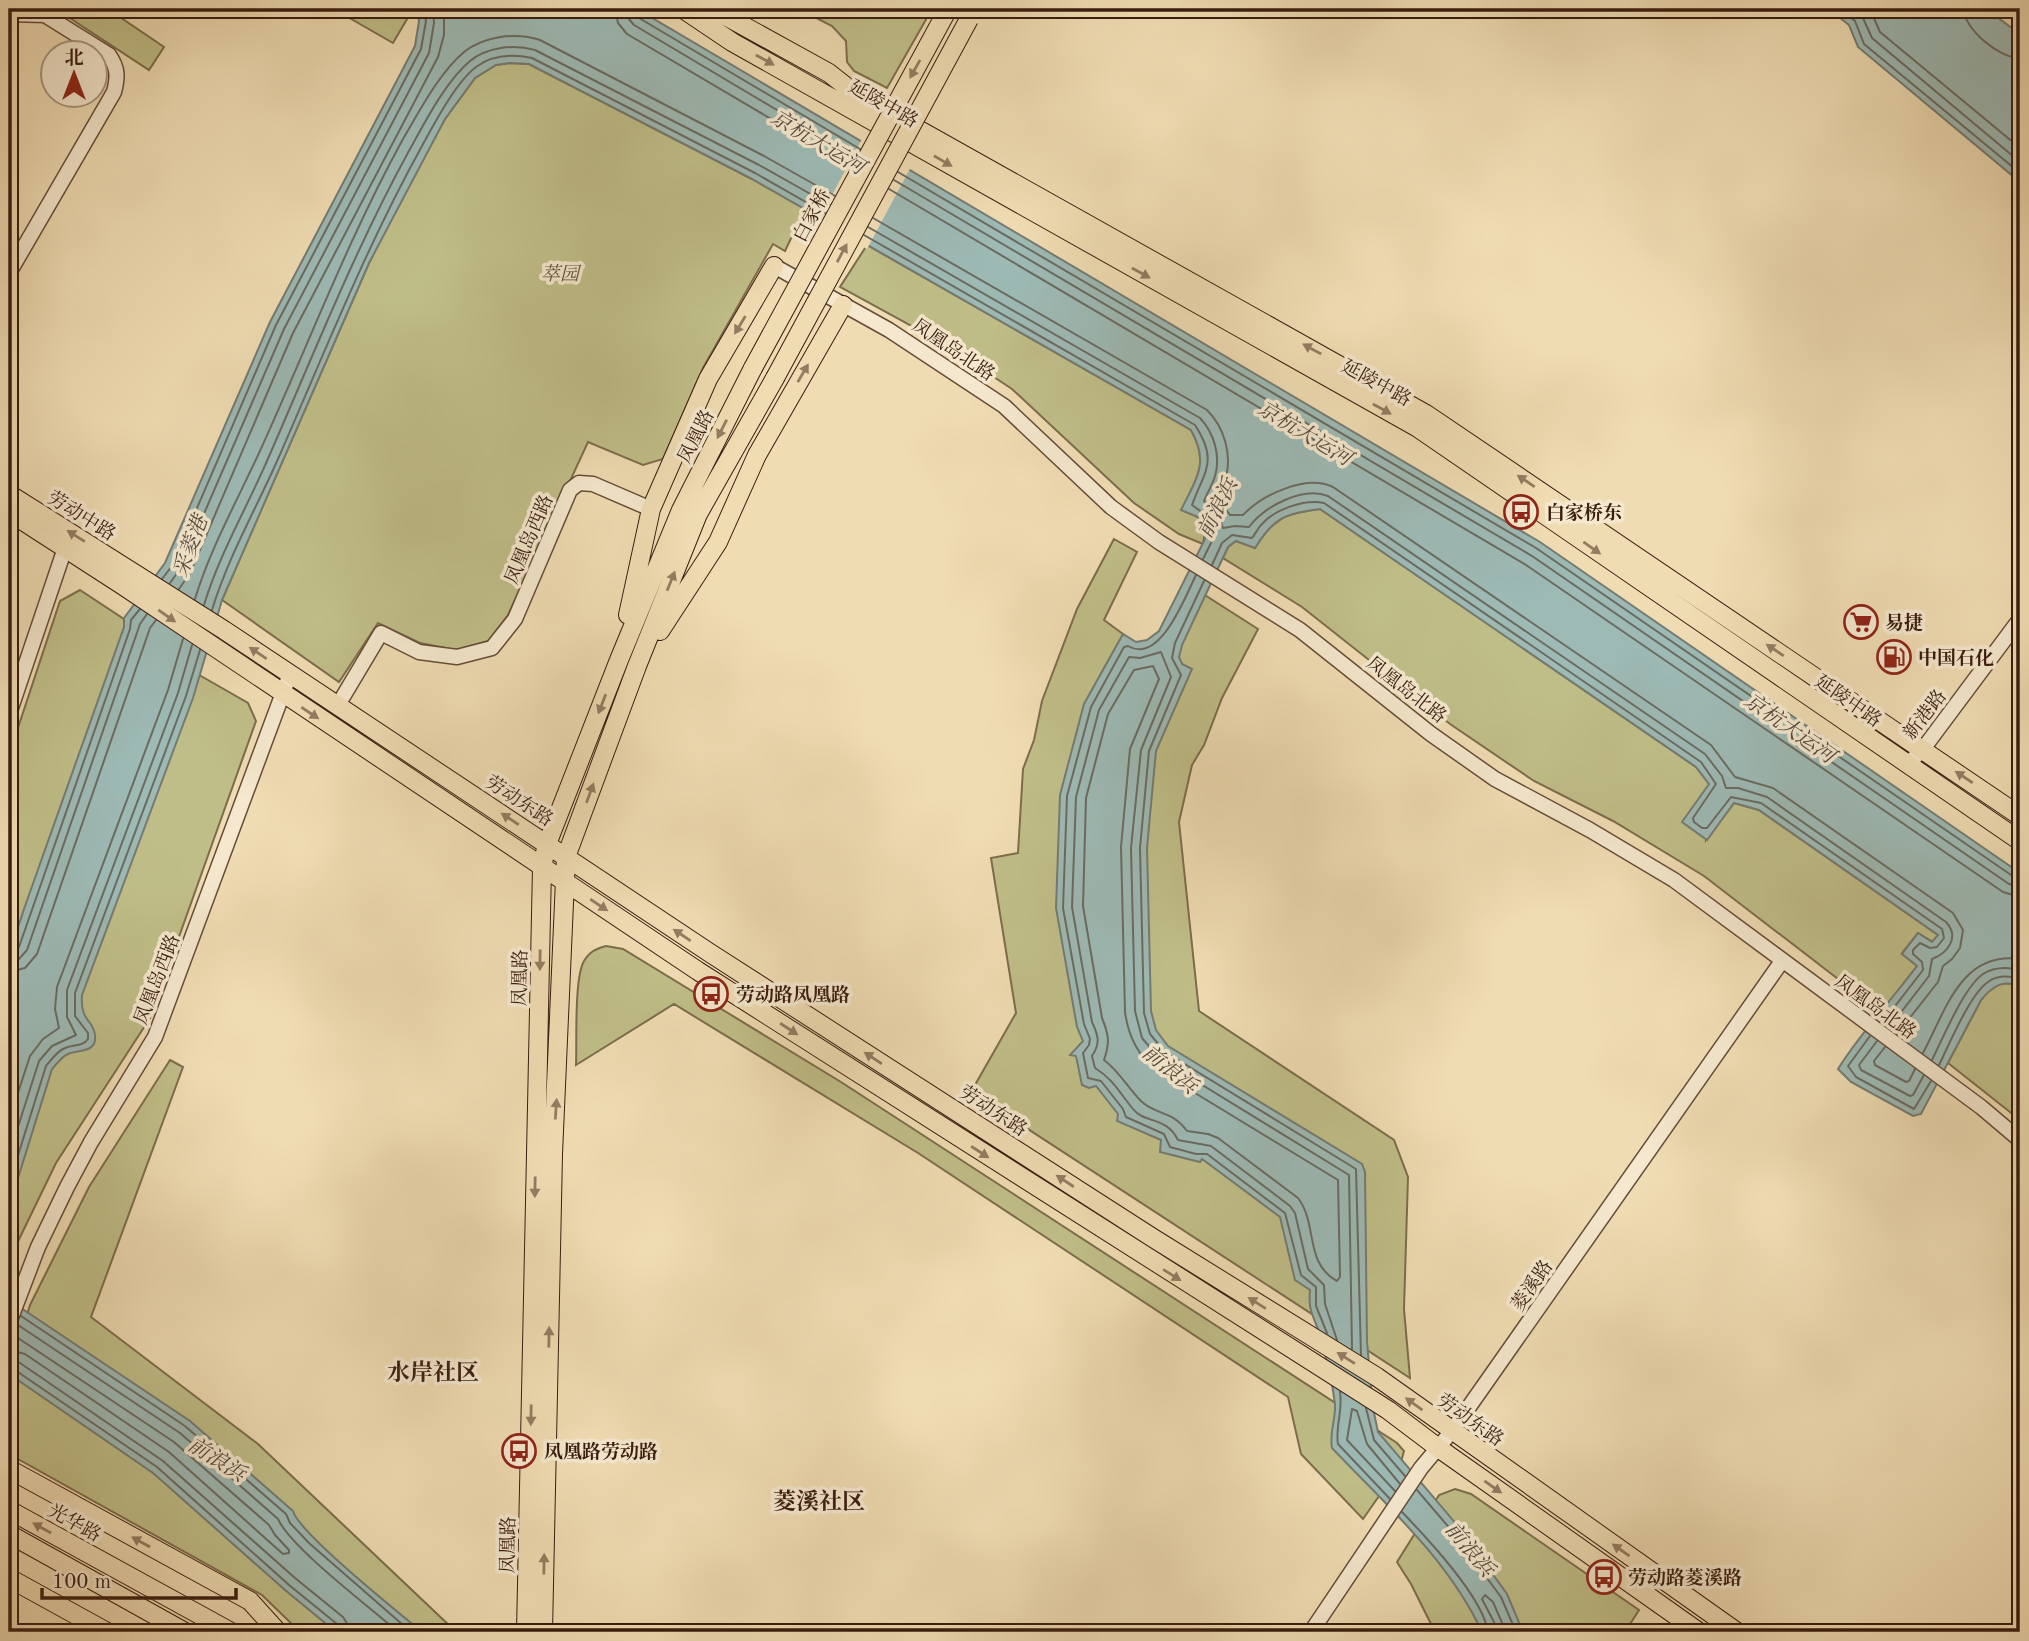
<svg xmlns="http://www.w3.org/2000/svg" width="2029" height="1641" viewBox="0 0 2029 1641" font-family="'Old Standard TT','Noto Serif SC',serif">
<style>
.green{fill:#c0be88;stroke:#7c6d4c;stroke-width:2}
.water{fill:#9dbab5;stroke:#757b73;stroke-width:2}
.pier{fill:#f0dcb3}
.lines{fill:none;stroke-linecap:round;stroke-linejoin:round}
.shore{stroke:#6a6b62;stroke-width:2}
.minor-casing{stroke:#664c38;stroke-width:17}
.major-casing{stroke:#381c0f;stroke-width:20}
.minor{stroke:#f5e8ce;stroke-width:14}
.major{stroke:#f0dcb3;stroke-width:18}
.major-bridge-casing{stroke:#381c0f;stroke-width:20;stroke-linecap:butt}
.major-bridge{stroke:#f0dcb3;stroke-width:18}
.oneway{fill:#947c61}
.labels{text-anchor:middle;stroke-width:7;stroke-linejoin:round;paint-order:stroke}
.street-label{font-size:19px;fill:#381c0f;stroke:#f5e8ce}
.park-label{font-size:19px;font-style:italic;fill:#614d33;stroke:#f5e8ce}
.poi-label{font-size:19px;font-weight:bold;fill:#381c0f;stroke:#f5e8ce;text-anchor:start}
.water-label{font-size:21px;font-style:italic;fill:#564b41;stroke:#f5e8ce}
.quarter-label{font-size:23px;font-weight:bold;fill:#381c0f;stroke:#f5e8ce}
</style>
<rect width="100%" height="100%" fill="#f0dcb3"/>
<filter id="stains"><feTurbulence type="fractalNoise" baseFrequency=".00286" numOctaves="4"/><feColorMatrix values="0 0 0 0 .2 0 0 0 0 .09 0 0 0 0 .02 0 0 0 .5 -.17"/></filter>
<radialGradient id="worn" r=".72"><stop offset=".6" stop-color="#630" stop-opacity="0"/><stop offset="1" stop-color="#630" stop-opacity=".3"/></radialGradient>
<path class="green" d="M 56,9 L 111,9 L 111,11 L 164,47 L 149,70 Z
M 341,9 L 409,9 L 410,14 L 393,43 L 339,12 Z
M 799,9 L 932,9 L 887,88 L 854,71 L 847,62 L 846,41 L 832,26 Z
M 510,63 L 529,64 L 752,179 L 805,209 L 785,251 L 773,244 L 703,368 L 663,459 L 643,465 L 588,442 L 508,615 L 488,641 L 456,650 L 420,643 L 378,623 L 339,682 L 222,600 L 369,263 L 413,176 L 445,119 L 475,78 L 496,65 Z
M 867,245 L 1191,430 C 1210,464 1196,479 1182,510 L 1198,517 L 1206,526 L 1203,544 L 1179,534 L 1134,503 L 1012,389 L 941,342 L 840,287 Z
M 1320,509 L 1696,767 L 1709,784 L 1706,840 L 1734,803 L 1759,810 L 1938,935 L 1933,942 L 1918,933 L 1902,953 L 1917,966 L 1881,1012 L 1704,876 L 1613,821 L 1534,781 L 1450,724 L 1302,607 L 1223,558 L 1228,547 L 1236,541 L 1255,548 C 1274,517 1285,514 1320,509 Z
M 1114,539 L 1137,552 L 1104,620 L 1123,634 L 1144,653 L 1200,592 L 1258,629 L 1222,698 L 1204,745 L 1192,765 L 1179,822 L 1199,1011 L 1394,1140 L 1408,1177 L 1404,1309 L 1410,1378 L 971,1092 L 1016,1013 L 991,858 L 1018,853 L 1023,769 L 1034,740 L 1042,701 L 1077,609 Z
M 80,590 L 142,631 L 9,1000 L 9,755 L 60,601 Z
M 187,668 L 248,703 L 256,721 L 150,1018 L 56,1163 L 9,1260 L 9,1180 Z
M 606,946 L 623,949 L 841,1082 L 1397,1443 L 1404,1451 L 1400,1466 L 1363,1519 L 1301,1454 L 1288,1397 L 918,1153 L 674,1004 L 576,1065 C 577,1043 574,978 584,961 C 590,951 596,949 606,946 Z
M 2002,983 L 2015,984 L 2020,988 L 2020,1120 L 1948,1063 L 1981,1000 L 1991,987 Z
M 170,1060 L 183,1067 L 91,1317 L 258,1444 L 452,1628 L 479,1632 L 300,1632 L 262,1595 L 9,1454 L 9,1374 L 30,1305 L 89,1187 Z
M 1455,1489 L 1471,1494 L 1639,1610 L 1625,1632 L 1435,1632 L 1411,1584 L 1397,1562 L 1439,1495 Z"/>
<path class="water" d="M 416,9 L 637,9 L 1540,542 L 2020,873 L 2020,988 C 2004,977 1991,988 1981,1000 L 1921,1114 L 1913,1116 L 1851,1082 L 1838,1069 C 1861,1032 1891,1001 1917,966 L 1902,954 L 1918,933 L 1932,942 L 1938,935 L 1759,810 L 1734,803 L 1707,840 L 1682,822 L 1709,784 L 1696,767 L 1320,509 C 1285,514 1274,517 1255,548 L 1236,541 L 1228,547 L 1182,645 L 1179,657 L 1182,664 L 1192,669 L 1156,751 L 1147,848 L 1151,1011 L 1156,1030 L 1168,1046 L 1362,1164 L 1365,1172 L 1367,1342 L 1373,1408 L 1378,1432 L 1458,1526 L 1507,1594 L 1523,1632 L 1482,1632 C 1448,1559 1386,1505 1332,1448 C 1329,1433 1336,1419 1335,1404 C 1332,1380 1326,1356 1319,1333 C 1313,1313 1308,1312 1310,1290 L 1295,1280 L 1280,1217 L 1202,1159 L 1200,1162 L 1160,1152 L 1161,1140 L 1117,1121 L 1118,1114 L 1096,1086 L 1089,1088 L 1082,1085 L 1076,1056 L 1070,1055 L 1083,1041 L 1077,1027 L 1056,908 L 1060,795 L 1084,704 L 1123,634 L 1136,642 L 1147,640 L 1159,631 L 1205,539 L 1206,526 L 1198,517 L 1181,510 C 1196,479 1210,464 1191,430 L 752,179 L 529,64 L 510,63 L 496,65 L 475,78 L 445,119 L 369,263 L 222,600 L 193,698 L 82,995 C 80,1022 93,1019 95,1035 C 97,1053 80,1049 68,1054 C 61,1057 57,1064 52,1069 L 9,1207 L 9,955 L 24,909 L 124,627 L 124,618 L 165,563 L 270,322 L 415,46 L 419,21 Z
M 1829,9 L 1986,9 L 2020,34 L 2020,182 L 1858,47 L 1849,25 Z
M 9,1300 L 190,1421 L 293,1511 C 299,1533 398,1612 422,1632 L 336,1632 L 285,1590 L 153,1473 L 9,1374 Z"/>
<path class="pier" d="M 862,139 L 911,167 L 867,249 L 818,221 Z"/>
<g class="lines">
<path class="shore" d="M 615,9 L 618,23 L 627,34 L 851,166
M 626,9 L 628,18 L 634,25 L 856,157
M 635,9 L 639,18 L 860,149
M 1840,9 L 1855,21 L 1864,44 L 2020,173
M 1854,9 L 1863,18 L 1872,38 L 2020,162
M 1870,9 L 1880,32 L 2020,148
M 1964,9 C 1965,30 1999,58 2020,58
M 898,172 L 1536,548 L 2014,877 L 2020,878
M 894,180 L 1532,556 L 2009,884 L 2020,887
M 889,189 L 1526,565 L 2003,892 L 2020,897
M 873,218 L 1207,410 C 1224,427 1232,454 1226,477 C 1224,484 1219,491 1217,498 L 1230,515 L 1243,515 C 1262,495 1306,474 1333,487 L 1711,745 L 1735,777 L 1773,788 L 1953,913 L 1963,930 L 1960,948 L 1952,959 L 1943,966 L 1938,982 L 1897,1034
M 868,227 L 1200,418 C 1214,433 1221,456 1215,476 C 1213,484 1207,493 1204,501 L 1219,517 L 1223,528 L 1235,526 L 1249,527 C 1264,507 1302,486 1328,496 L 1705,754 L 1722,776 L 1726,788 L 1738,788 L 1767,797 L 1946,922 C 1960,937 1948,953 1932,959 L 1929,976 L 1889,1028
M 864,235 L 1195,425 C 1219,462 1204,471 1192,505 L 1203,513 L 1213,526 L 1212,541 L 1203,559
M 1212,565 L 1222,543 L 1232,535 L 1252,538 C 1256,533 1258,528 1262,524 C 1275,509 1305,499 1324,503 L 1701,762 L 1716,784 L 1693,818 L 1694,822 L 1702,828 L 1707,828 L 1731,797 L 1761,803 L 1942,929 L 1944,938 L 1937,947 L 1930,948 L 1920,943 L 1913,950 L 1913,954 L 1922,962 L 1923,970 L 1882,1023
M 1196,575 C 1185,597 1160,665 1128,646 L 1124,647 L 1091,707 L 1067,796 L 1063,908 L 1084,1024 L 1090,1039 L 1089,1045 L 1083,1053 L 1088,1078 L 1101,1081 L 1123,1109 L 1126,1117 L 1164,1134 L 1170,1147 L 1196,1154 L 1207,1154 L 1285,1213 L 1301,1275 L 1316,1287 L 1316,1306 L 1327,1333
M 162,579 L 172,566 L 276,325 L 421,49 L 426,21 L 424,9
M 1204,581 L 1175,643 L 1172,658 L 1181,675 L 1149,751 L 1140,848 L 1144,1013 L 1150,1034 L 1165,1052 L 1356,1169 L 1361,1355
M 170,583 L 180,569 L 284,329 L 429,53 L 434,23 L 433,9
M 179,589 L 190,573 L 293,333 L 438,57 L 444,35 L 444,9
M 195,599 C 210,549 237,501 259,453 C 307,348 347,241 403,139 C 419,112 439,73 464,52 C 484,36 516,32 540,40 L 764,156 L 835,196
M 204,605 C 220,552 249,504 270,454 C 315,351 356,247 410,149 C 425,122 446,81 470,61 C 487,47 514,44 535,50 L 759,165 L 830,205
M 212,610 C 228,557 256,509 278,459 C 324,354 366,247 422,146 C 434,124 456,82 476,67 C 492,55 513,54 532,58 L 755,173 L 825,213
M 1153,666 L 1159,679 L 1130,749 L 1121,847 L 1125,1012 C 1128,1034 1137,1054 1154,1068 L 1338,1180 L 1340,1277 L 1337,1281 C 1304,1263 1318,1224 1298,1198 L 1218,1138 L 1208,1134 L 1187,1131 C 1172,1110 1155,1115 1141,1101 C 1128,1088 1119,1071 1104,1060 C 1110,1043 1109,1035 1102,1018 L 1083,906 L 1086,798 L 1108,714 L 1134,670 Z
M 9,953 L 15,952 L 19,947 L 130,629 L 131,620 L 140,609
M 9,962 L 19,959 L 27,950 L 140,624 L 147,614
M 9,972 L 25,968 L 37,954 L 150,628 L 156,620
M 1870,1036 L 1848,1066 L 1856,1077 L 1914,1109 L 1931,1081
M 1877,1041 L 1859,1065 L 1861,1070 L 1910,1096 L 1913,1095 L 1924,1075
M 1885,1047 L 1874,1061 L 1875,1065 L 1906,1082 L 1909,1081 L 1915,1069
M 1923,1053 C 1946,1010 1961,951 2020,959
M 1932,1060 C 1943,1038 1964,987 1983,974 C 1994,967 2007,967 2020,970
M 1939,1065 C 1949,1045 1970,994 1988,982 C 1997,975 2010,975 2020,980
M 9,1120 L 30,1056 L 43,1039 L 59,1028 L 55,1009 L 57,987 L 168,690 L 183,639
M 9,1155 L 39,1061 L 52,1046 L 76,1035 L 67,1017 L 67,990 L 178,693 L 192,645
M 9,1184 L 46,1066 C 52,1059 57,1051 65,1048 C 74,1044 82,1047 88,1039 L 88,1033 L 75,1016 L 75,993 L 186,696 L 200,650
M 21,1316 L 185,1426 L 286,1514 L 290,1523 L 309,1543 L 411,1632
M 18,1325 L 180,1433 L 278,1519 C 291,1548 371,1608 398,1632
M 1337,1340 L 1325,1304 L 1324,1285 L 1308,1269 L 1295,1213 L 1290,1206 L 1211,1146 L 1178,1140 C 1166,1116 1145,1124 1133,1109 C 1119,1092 1113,1079 1095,1068 L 1092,1056 C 1101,1043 1098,1035 1092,1022 L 1072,907 L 1076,797 L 1099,710 L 1129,657 L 1140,658 L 1161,652 L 1171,677 L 1141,750 L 1131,848 L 1135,1011 L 1142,1038 L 1160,1059 L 1349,1175 L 1352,1349
M 9,1350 L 25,1354 L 169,1452 L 283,1554 L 289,1553 L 289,1550 L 275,1535 L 269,1525 L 174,1442 L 9,1332
M 9,1360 L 20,1363 L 163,1461 L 295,1578 L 343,1617 L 348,1625 L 349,1632
M 9,1369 L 15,1370 L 157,1467 L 289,1585 L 337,1624 L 340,1632
M 1340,1392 C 1343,1411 1335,1428 1338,1444 L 1390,1499
M 1366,1408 L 1374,1440 L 1405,1476
M 1417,1490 L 1452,1531 L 1501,1597 L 1516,1632
M 1395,1491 L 1347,1440 L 1352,1409 L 1357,1411 L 1367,1444 L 1400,1484
M 1402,1512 C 1427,1538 1483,1597 1488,1632
M 1496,1632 L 1495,1624 L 1482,1599 L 1485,1595 L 1493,1602 L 1506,1632"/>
<g class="minor-casing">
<path id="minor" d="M 9,14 L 45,15 L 109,55 C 118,68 118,77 114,92 L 9,273
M 774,266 L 889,330 L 1004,406 L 1111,507 L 1159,542 L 1300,630 L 1431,734 L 1495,779 L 1590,830 L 1674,880 L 1981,1107 L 2020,1140
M 338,705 L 381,633 L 419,652 L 457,657 L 492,648 L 515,619 L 570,490 L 579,483 L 593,484 L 651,509
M 9,714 L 65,548
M 1907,765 L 1923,749 L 2020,619
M 9,1323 L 38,1247 L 67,1187 L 91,1142 L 155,1037 L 290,674
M 1311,1632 L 1421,1468 L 1452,1431 L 1782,961"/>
</g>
<g class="major-casing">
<path id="major" d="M 683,9 L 732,42 L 1418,428 L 2020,841
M 713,9 L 829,73 L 857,95 L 1426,414 L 2020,816
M 9,494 L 224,630 L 710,953 L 1153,1238 L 1377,1377 L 1737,1632
M 9,512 L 122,585 L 698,971 L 1388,1410 L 1437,1447 L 1699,1632
M 628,615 L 651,509 L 708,379 L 774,266
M 660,631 L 718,542 L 757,455 L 843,305
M 9,1469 L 250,1601 L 278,1632
M 9,1510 L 231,1632
M 9,1534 L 185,1632
M 9,1578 L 107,1632
M 526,1632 L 542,867 L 547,844 L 619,660 L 681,510 L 753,368
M 543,1632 L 553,1154 L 566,857 L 637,666 L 698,514 L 775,378"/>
</g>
<use href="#minor" class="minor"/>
<use href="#major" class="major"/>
<g class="major-bridge-casing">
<path id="major-bridge" d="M 753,368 L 948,9
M 775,378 L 969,19"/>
</g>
<use href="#major-bridge" class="major-bridge"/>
</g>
<defs><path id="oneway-solid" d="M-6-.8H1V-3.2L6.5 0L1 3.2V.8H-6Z" transform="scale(1.75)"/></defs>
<g class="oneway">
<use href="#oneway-solid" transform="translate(765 60) rotate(29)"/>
<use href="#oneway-solid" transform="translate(915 69) rotate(119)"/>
<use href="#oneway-solid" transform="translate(943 161) rotate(30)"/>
<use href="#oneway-solid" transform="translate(842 253) rotate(-62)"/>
<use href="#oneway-solid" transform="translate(1141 273) rotate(29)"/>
<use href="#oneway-solid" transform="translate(740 325) rotate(121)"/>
<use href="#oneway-solid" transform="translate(1312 349) rotate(-151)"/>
<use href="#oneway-solid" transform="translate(803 373) rotate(-60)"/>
<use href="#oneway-solid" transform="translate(1382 409) rotate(29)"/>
<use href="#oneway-solid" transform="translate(722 429) rotate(117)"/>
<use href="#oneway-solid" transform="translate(1526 481) rotate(-146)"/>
<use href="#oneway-solid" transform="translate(76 536) rotate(-148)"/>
<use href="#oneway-solid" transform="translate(1592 548) rotate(35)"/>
<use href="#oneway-solid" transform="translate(671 581) rotate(-68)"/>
<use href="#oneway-solid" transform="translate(167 616) rotate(35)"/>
<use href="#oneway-solid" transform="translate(1775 650) rotate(-146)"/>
<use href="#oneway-solid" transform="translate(258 653) rotate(-146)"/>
<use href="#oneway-solid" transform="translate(602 704) rotate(111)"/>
<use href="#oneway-solid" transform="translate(310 713) rotate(34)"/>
<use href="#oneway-solid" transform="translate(1964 777) rotate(-146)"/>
<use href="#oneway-solid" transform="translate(590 793) rotate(-70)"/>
<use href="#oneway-solid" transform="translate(510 819) rotate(-147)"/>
<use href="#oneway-solid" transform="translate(599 905) rotate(34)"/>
<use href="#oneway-solid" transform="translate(682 935) rotate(-146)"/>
<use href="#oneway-solid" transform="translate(540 960) rotate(91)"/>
<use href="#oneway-solid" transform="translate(789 1029) rotate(33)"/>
<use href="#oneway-solid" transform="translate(873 1058) rotate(-147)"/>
<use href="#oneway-solid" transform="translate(556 1109) rotate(-86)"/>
<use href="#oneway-solid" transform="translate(980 1152) rotate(33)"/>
<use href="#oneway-solid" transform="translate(1065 1181) rotate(-147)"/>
<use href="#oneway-solid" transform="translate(535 1187) rotate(91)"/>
<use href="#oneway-solid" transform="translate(1172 1275) rotate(32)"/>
<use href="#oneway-solid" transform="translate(1257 1303) rotate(-148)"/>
<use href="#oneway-solid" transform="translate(549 1337) rotate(-89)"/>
<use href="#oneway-solid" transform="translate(1346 1358) rotate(-148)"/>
<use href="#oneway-solid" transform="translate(1414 1404) rotate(-144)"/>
<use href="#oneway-solid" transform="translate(531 1415) rotate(91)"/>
<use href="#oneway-solid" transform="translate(1493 1487) rotate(35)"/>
<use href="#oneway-solid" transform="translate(42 1528) rotate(-151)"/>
<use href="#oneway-solid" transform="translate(141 1542) rotate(-151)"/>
<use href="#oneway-solid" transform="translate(1621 1550) rotate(-145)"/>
<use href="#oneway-solid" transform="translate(544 1564) rotate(-89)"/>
</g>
<defs>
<g id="bus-ring" transform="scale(1.75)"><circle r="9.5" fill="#f5e8ce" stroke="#8f2418" stroke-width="1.5"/><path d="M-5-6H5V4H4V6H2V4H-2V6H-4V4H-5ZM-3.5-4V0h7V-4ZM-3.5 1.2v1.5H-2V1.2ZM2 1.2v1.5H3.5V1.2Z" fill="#8f2418"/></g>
<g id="supermarket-ring" transform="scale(1.75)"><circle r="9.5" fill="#f5e8ce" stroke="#8f2418" stroke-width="1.5"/><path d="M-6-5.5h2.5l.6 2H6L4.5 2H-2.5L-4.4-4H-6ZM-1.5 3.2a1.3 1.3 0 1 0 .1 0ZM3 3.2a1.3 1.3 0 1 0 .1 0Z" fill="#8f2418"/></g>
<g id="fuel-ring" transform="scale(1.75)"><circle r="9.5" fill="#f5e8ce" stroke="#8f2418" stroke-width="1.5"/><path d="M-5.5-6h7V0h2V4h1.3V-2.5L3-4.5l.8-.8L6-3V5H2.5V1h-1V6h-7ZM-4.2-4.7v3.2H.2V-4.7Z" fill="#8f2418"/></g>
</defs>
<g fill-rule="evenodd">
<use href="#bus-ring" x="1521" y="512"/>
<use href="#supermarket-ring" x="1861" y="622"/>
<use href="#fuel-ring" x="1894" y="657"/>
<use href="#bus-ring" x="711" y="994"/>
<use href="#bus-ring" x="519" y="1451"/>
<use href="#bus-ring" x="1604" y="1577"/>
</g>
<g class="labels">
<g class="street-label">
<text transform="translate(884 103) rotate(30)" y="7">延陵中路</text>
<text transform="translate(811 215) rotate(-62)" y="7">白家桥</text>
<text transform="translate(954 349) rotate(34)" y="7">凤凰岛北路</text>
<text transform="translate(1377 382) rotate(29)" y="7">延陵中路</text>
<text transform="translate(695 436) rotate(-63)" y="7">凤凰路</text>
<text transform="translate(82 515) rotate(32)" y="7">劳动中路</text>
<text transform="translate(528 539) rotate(-67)" y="7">凤凰岛西路</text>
<text transform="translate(1407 689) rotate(38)" y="7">凤凰岛北路</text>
<text transform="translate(1849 700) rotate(35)" y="7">延陵中路</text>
<text transform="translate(1924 714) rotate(-52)" y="7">新港路</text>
<text transform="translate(520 800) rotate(33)" y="7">劳动东路</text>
<text transform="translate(519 978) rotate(-89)" y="7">凤凰路</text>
<text transform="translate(156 979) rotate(-69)" y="7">凤凰岛西路</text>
<text transform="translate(1876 1006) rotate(36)" y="7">凤凰岛北路</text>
<text transform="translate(994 1110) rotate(33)" y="7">劳动东路</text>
<text transform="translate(1531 1285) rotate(-55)" y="7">菱溪路</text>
<text transform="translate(1471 1419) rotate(35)" y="7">劳动东路</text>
<text transform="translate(75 1522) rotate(29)" y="7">光华路</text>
<text transform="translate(507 1545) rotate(-89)" y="7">凤凰路</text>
</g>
<g class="park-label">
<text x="560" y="280">萃园</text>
</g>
<g class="poi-label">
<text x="1546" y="519">白家桥东</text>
<text x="1885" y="629">易捷</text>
<text x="1918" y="664">中国石化</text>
<text x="736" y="1001">劳动路凤凰路</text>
<text x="544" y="1458">凤凰路劳动路</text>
<text x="1628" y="1584">劳动路菱溪路</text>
</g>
<g class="water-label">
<text transform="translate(818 142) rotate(31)" y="7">京杭大运河</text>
<text transform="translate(1305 433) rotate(31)" y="7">京杭大运河</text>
<text transform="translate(1217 508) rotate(-64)" y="7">前浪浜</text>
<text transform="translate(190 546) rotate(-70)" y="7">采菱港</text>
<text transform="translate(1790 728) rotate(35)" y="7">京杭大运河</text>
<text transform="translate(1170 1069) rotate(39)" y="7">前浪浜</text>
<text transform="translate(217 1459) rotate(32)" y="7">前浪浜</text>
<text transform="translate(1470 1549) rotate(50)" y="7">前浪浜</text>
</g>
<g class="quarter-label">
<text x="433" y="1380">水岸社区</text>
<text x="819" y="1509">菱溪社区</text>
</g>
</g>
<rect width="2029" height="1641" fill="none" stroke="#f0dcb3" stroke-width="35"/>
<rect x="10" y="10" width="2008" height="1620" fill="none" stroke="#381c0f" stroke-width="3.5"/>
<rect x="18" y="18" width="1994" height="1606" fill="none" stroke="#381c0f" stroke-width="2"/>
<g transform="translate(74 74)"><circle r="33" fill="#f5e8ce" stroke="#a99682" stroke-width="2"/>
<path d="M0-5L12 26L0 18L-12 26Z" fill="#8f2418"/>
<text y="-10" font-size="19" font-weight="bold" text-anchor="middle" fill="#381c0f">北</text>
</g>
<path d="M42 1588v10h194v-10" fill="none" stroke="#381c0f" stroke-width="3.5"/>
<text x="52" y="1588" font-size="21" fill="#381c0f" stroke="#f5e8ce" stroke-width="5" paint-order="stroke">100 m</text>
<rect width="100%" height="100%" filter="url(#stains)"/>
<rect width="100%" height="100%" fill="url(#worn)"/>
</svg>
